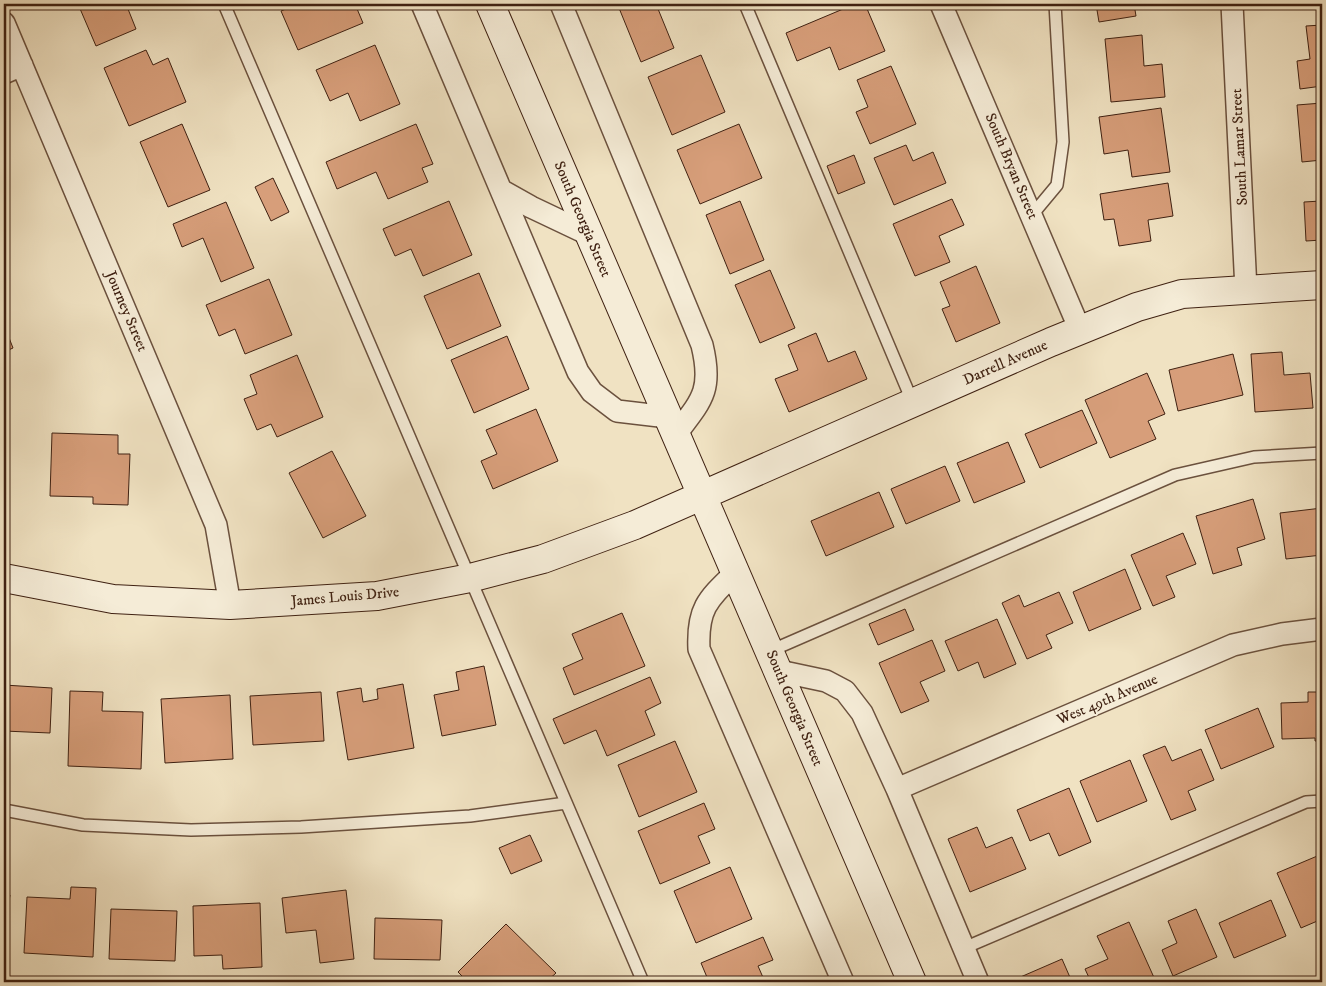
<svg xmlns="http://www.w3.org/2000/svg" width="1326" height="986" viewBox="0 0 1326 986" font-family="'IM FELL DW Pica',serif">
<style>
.building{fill:#d79e7a;stroke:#3f2112}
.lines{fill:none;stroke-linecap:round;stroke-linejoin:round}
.lane-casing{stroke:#6b513e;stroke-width:14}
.street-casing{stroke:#6b513e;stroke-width:24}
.secondary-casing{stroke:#3f2112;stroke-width:30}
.lane{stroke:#f5ecd7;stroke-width:11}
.street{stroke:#f5ecd7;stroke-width:21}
.secondary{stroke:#f5ecd7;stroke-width:28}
.labels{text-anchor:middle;stroke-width:4;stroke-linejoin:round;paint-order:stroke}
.street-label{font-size:15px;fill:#3f2112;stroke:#f5ecd7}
</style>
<rect width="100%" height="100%" fill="#f0e2c2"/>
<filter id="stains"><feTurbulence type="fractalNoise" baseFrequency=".004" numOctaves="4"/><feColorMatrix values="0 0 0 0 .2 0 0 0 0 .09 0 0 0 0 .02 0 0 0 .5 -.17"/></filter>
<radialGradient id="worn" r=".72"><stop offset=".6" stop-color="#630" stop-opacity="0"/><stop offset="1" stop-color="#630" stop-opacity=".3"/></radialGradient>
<path class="building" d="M 78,4 L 126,4 L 136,29 L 96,46 Z
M 298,4 L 355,4 L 363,23 L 298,50 L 281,11 Z
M 629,4 L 656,4 L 674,48 L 641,62 L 619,8 Z
M 855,4 L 865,4 L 885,51 L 839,70 L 830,47 L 797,61 L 786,33 Z
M 1096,4 L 1134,4 L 1136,16 L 1099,22 Z
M 1293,4 L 1322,4 L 1322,8 L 1293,9 Z
M 1322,25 L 1322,86 L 1300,89 L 1297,61 L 1310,59 L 1306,26 Z
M 1142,35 L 1144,66 L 1162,64 L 1165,97 L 1111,102 L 1105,39 Z
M 375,45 L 400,104 L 360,121 L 348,93 L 330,101 L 316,70 Z
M 146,50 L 153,65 L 168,58 L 186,102 L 129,126 L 104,68 Z
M 701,55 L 725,112 L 672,135 L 648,77 Z
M 891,66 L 916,124 L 870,144 L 856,112 L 868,107 L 857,80 Z
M 1322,103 L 1322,160 L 1302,162 L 1297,105 Z
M 1161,108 L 1170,172 L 1132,177 L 1128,150 L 1104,154 L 1099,117 Z
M 182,124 L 210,190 L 168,207 L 140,142 Z
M 416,124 L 433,164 L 422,168 L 428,182 L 388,199 L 376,172 L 337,189 L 326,162 Z
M 739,124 L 762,178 L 700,204 L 677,150 Z
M 906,145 L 913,161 L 933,152 L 946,183 L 894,205 L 874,158 Z
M 854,155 L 865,183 L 838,194 L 827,166 Z
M 1322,176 L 1322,240 L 1306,241 L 1304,202 L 1321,201 L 1319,177 Z
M 273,178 L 289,212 L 271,221 L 255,187 Z
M 1168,183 L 1173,216 L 1148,220 L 1151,241 L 1119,246 L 1114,219 L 1104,220 L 1100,194 Z
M 952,199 L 964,225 L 939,236 L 950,262 L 915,276 L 893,224 Z
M 449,201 L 472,255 L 423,276 L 411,249 L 395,256 L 383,229 Z
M 740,201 L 764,260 L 730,274 L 706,215 Z
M 226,202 L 254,268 L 221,282 L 203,238 L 182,247 L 173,224 Z
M 976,266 L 1000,323 L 956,342 L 942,309 L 950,306 L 940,282 Z
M 770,270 L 795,328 L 760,343 L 735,285 Z
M 479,273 L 501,326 L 447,349 L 424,296 Z
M 269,279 L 292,335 L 245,354 L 235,329 L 219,336 L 206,305 Z
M 4,325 L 13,348 L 4,352 Z
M 816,333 L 828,362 L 855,351 L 867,379 L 789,412 L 775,379 L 798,370 L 788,345 Z
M 507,336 L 529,389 L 474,413 L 451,360 Z
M 1282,352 L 1284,375 L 1310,373 L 1313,408 L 1255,412 L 1251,354 Z
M 1233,354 L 1243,395 L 1178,411 L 1169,370 Z
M 297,355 L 323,417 L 277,437 L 271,424 L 257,430 L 244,399 L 257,394 L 250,375 Z
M 1147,373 L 1165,414 L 1148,421 L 1156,439 L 1110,458 L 1085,400 Z
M 536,409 L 558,461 L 493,489 L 481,461 L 497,454 L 486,430 Z
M 1082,410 L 1097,443 L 1040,468 L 1025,434 Z
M 52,433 L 118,435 L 118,454 L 130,454 L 128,505 L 93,504 L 93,497 L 50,496 Z
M 1008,442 L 1025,482 L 974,503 L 957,463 Z
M 332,451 L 366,516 L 323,538 L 289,473 Z
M 945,466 L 960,501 L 906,524 L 891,489 Z
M 879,492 L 894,527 L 826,556 L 811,521 Z
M 1253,499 L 1265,539 L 1237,548 L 1242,565 L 1213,574 L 1196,516 Z
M 1322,508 L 1322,555 L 1286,559 L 1280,513 Z
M 1183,533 L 1196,564 L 1166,576 L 1175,597 L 1153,606 L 1131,555 Z
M 1125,569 L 1141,609 L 1089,631 L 1073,592 Z
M 1059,592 L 1073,623 L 1046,635 L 1052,648 L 1027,659 L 1002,603 L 1019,595 L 1024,607 Z
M 905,609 L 914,630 L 878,645 L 869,624 Z
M 622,613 L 645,666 L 574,695 L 563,668 L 583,659 L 572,634 Z
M 997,619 L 1016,664 L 984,678 L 978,662 L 958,671 L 945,641 Z
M 932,640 L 945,671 L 920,682 L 929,701 L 901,713 L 879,663 Z
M 484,666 L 496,725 L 442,736 L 434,695 L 459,690 L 456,672 Z
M 650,677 L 661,703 L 645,711 L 655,735 L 607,756 L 596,730 L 564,744 L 553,719 Z
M 403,684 L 414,748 L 348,760 L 337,692 L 361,688 L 363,702 L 378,699 L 377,689 Z
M 4,685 L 52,688 L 50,733 L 4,731 Z
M 70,691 L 103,692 L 102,711 L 143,712 L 141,769 L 68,766 Z
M 321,692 L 324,741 L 253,745 L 250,696 Z
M 1308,692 L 1322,692 L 1322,741 L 1315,741 L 1315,738 L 1282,739 L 1281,703 L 1308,702 Z
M 230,695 L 233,759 L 165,763 L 161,699 Z
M 1258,708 L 1274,747 L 1221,769 L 1205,730 Z
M 675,741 L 697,792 L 639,817 L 618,765 Z
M 1165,746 L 1172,761 L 1201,749 L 1214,780 L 1188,791 L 1196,810 L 1171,820 L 1143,755 Z
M 1130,760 L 1147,801 L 1097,822 L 1080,781 Z
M 1069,788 L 1091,842 L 1059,856 L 1049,833 L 1030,841 L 1017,810 Z
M 704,803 L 715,829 L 698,836 L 710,863 L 660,884 L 638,831 Z
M 977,827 L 986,848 L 1012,837 L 1026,869 L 970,892 L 948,839 Z
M 530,835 L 542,861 L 511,874 L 499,848 Z
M 1322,854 L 1322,919 L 1301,928 L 1277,873 Z
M 730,867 L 752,919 L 696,943 L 674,891 Z
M 71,887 L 96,888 L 93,957 L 24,953 L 27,897 L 70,899 Z
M 346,890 L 354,959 L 320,963 L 316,930 L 286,933 L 282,898 Z
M 4,894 L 10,895 L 4,930 Z
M 1271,900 L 1286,936 L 1234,958 L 1219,923 Z
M 260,903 L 262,967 L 223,969 L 222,955 L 194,956 L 193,906 Z
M 111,909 L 177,911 L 175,961 L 109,959 Z
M 1196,909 L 1217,957 L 1173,976 L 1162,950 L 1177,943 L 1168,921 Z
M 375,918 L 442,920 L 440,960 L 374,959 Z
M 1129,922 L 1156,982 L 1091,982 L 1085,969 L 1108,959 L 1097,936 Z
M 506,924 L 556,973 L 546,982 L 468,982 L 458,972 Z
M 763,937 L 773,960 L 758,966 L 765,982 L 709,982 L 701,963 Z
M 1062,959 L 1072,982 L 1009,982 Z"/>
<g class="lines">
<g class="lane-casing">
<path id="lane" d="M 224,4 L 643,982
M 745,4 L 913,403
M 1032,215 L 1057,185 L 1063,142 L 1055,4
M 770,651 L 1175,475 L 1254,457 L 1322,453
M 4,810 L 83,825 L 191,830 L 301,827 L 470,816 L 566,803
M 964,948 L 1306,802 L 1322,801"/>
</g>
<g class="street-casing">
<path id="street" d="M 422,4 L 578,372 L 592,392 L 617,411 L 668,417
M 561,4 L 702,345 C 713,390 702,400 676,434
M 941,4 L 1080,330
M 1232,4 L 1246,290
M 4,23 L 216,525 L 230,605
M 4,73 L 22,65
M 501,190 L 531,207 L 590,235
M 736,572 C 708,599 697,608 699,649 L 843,982
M 779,671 L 826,681 L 845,691 L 862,713 L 897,789 L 978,982
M 897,789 L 1233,645 L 1282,634 L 1322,629"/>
</g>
<g class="secondary-casing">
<path id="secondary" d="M 490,4 L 912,982
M 4,578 L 113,599 L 230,605 L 377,596 L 470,578 L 543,559 L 635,525 L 1051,342 L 1137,307 L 1182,294 L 1322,285"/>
</g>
<use href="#lane" class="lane"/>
<use href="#street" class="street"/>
<use href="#secondary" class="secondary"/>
</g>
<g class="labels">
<g class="street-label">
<text transform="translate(1239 147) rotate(-93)" y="5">South Lamar Street</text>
<text transform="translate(1012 166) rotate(67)" y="5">South Bryan Street</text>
<text transform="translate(583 219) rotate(67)" y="5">South Georgia Street</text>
<text transform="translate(127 311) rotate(67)" y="5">Journey Street</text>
<text transform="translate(1005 362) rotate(-24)" y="5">Darrell Avenue</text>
<text transform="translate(345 596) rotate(-5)" y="5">James Louis Drive</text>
<text transform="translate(1107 699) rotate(-23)" y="5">West 49th Avenue</text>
<text transform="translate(795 708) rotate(67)" y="5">South Georgia Street</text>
</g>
</g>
<rect width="1326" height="986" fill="none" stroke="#f0e2c2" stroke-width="20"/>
<rect x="5" y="5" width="1316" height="976" fill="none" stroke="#3f2112" stroke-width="2.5"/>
<rect x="10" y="10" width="1306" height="966" fill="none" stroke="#3f2112"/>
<rect width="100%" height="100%" filter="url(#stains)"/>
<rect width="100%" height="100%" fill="url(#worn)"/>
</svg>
